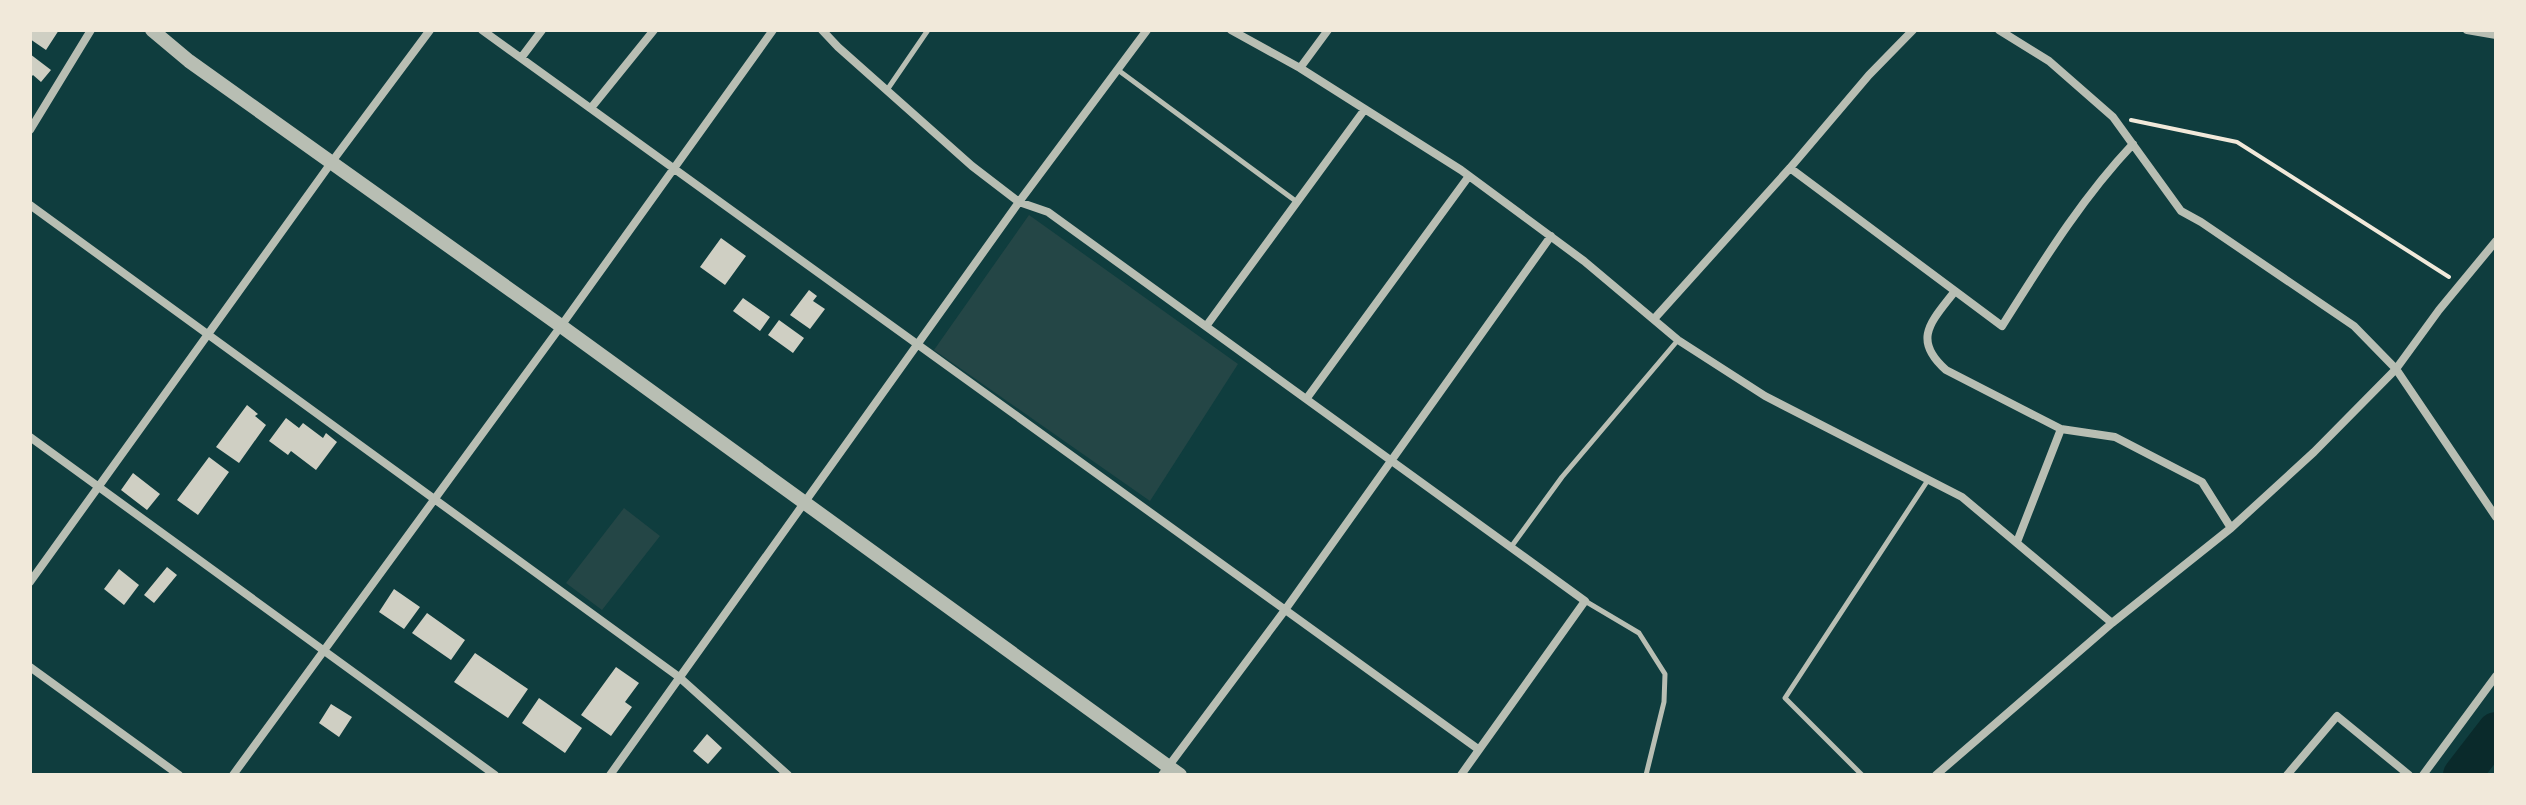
<svg xmlns="http://www.w3.org/2000/svg" width="2526" height="805" viewBox="0 0 2526 805" font-family="Helvetica,sans-serif">
<style>
.green{fill:#244646}
.lines{fill:none;stroke-linecap:round;stroke-linejoin:round}
.river{stroke:#0a2a2b;stroke-width:38}
.building{fill:#cfcfc3}
.path{stroke:#f1e9da;stroke-width:4}
.service{stroke:#b8beb3;stroke-width:5}
.minor{stroke:#b8beb3;stroke-width:8}
.tertiary{stroke:#b8beb3;stroke-width:14}
</style>
<rect width="100%" height="100%" fill="#0f3d3e"/>
<path class="green" d="M 1029,215 L 1238,364 L 1150,501 L 934,350 Z
M 624,508 L 660,536 L 602,610 L 566,583 Z"/>
<g class="lines">
<path class="river" d="M 2462,775 L 2496,731"/>
</g>
<path class="building" d="M 30,30 L 59,30 L 46,50 L 30,39 Z
M 30,54 L 51,70 L 41,82 L 33,75 L 30,78 Z
M 721,238 L 746,256 L 725,285 L 700,267 Z
M 809,290 L 817,296 L 813,301 L 825,309 L 810,329 L 790,315 Z
M 743,298 L 770,317 L 760,331 L 733,311 Z
M 779,320 L 804,338 L 793,353 L 768,335 Z
M 247,405 L 258,414 L 255,416 L 266,425 L 239,463 L 216,447 Z
M 286,418 L 299,428 L 303,423 L 323,438 L 326,433 L 337,442 L 316,470 L 291,451 L 288,455 L 269,441 Z
M 209,457 L 229,472 L 198,515 L 177,500 Z
M 133,473 L 160,494 L 147,510 L 121,490 Z
M 167,567 L 177,575 L 154,603 L 144,595 Z
M 119,569 L 139,585 L 124,605 L 104,589 Z
M 394,589 L 420,607 L 404,629 L 379,612 Z
M 427,613 L 465,640 L 451,660 L 412,633 Z
M 475,653 L 528,689 L 508,718 L 454,682 Z
M 616,667 L 639,683 L 625,702 L 632,707 L 611,736 L 581,715 Z
M 539,698 L 582,728 L 565,753 L 522,723 Z
M 331,704 L 352,717 L 339,737 L 319,723 Z
M 707,734 L 722,748 L 708,764 L 693,751 Z"/>
<g class="lines">
<path class="path" d="M 2131,120 L 2237,142 L 2449,277"/>
<path class="service" d="M 1118,70 L 1297,202
M 887,90 L 928,30
M 1511,547 L 1562,477 L 1678,340
M 1585,601 L 1639,633 L 1665,674 L 1664,702 L 1646,775
M 1862,775 L 1785,698 L 1928,480"/>
<path class="minor" d="M 482,30 L 1478,749
M 822,30 L 838,47 L 972,166 L 1019,202 L 1048,212 L 1585,601 L 1461,775
M 1231,30 L 1300,68 L 1461,170 L 1584,261 L 1678,340 L 1765,396 L 1962,497 L 2112,623
M 1999,30 L 2049,61 L 2113,117 L 2181,211 L 2201,222 L 2354,326 L 2396,369 L 2496,517
M 2467,30 L 2496,35
M 521,58 L 542,30
M 1300,68 L 1328,30
M 591,108 L 654,30
M 30,130 L 91,30
M 1790,168 L 2002,326 C 2042,263 2081,199 2133,144
M 30,205 L 679,677 L 788,775
M 1955,291 C 1932,321 1911,339 1946,370 L 2061,429 L 2115,437 L 2202,482 L 2231,528
M 1654,319 L 1790,168 L 1869,75 L 1913,30
M 1207,325 L 1365,109
M 1307,398 L 1469,176
M 30,437 L 495,775
M 2017,542 L 2061,429
M 30,582 L 331,163 L 430,30
M 30,667 L 179,775
M 233,775 L 561,326 L 773,30
M 610,775 L 1019,202 L 1147,30
M 1162,775 L 1285,610 L 1551,236
M 1936,775 L 2112,623 L 2231,528 L 2314,452 L 2396,369 L 2439,310 L 2496,241
M 2287,775 L 2337,716 L 2409,775
M 2423,775 L 2496,676"/>
<path class="tertiary" d="M 152,30 L 189,61 L 561,326 L 1180,775"/>
</g>
<rect width="2526" height="805" fill="none" stroke="#f1e9da" stroke-width="64"/>
</svg>
